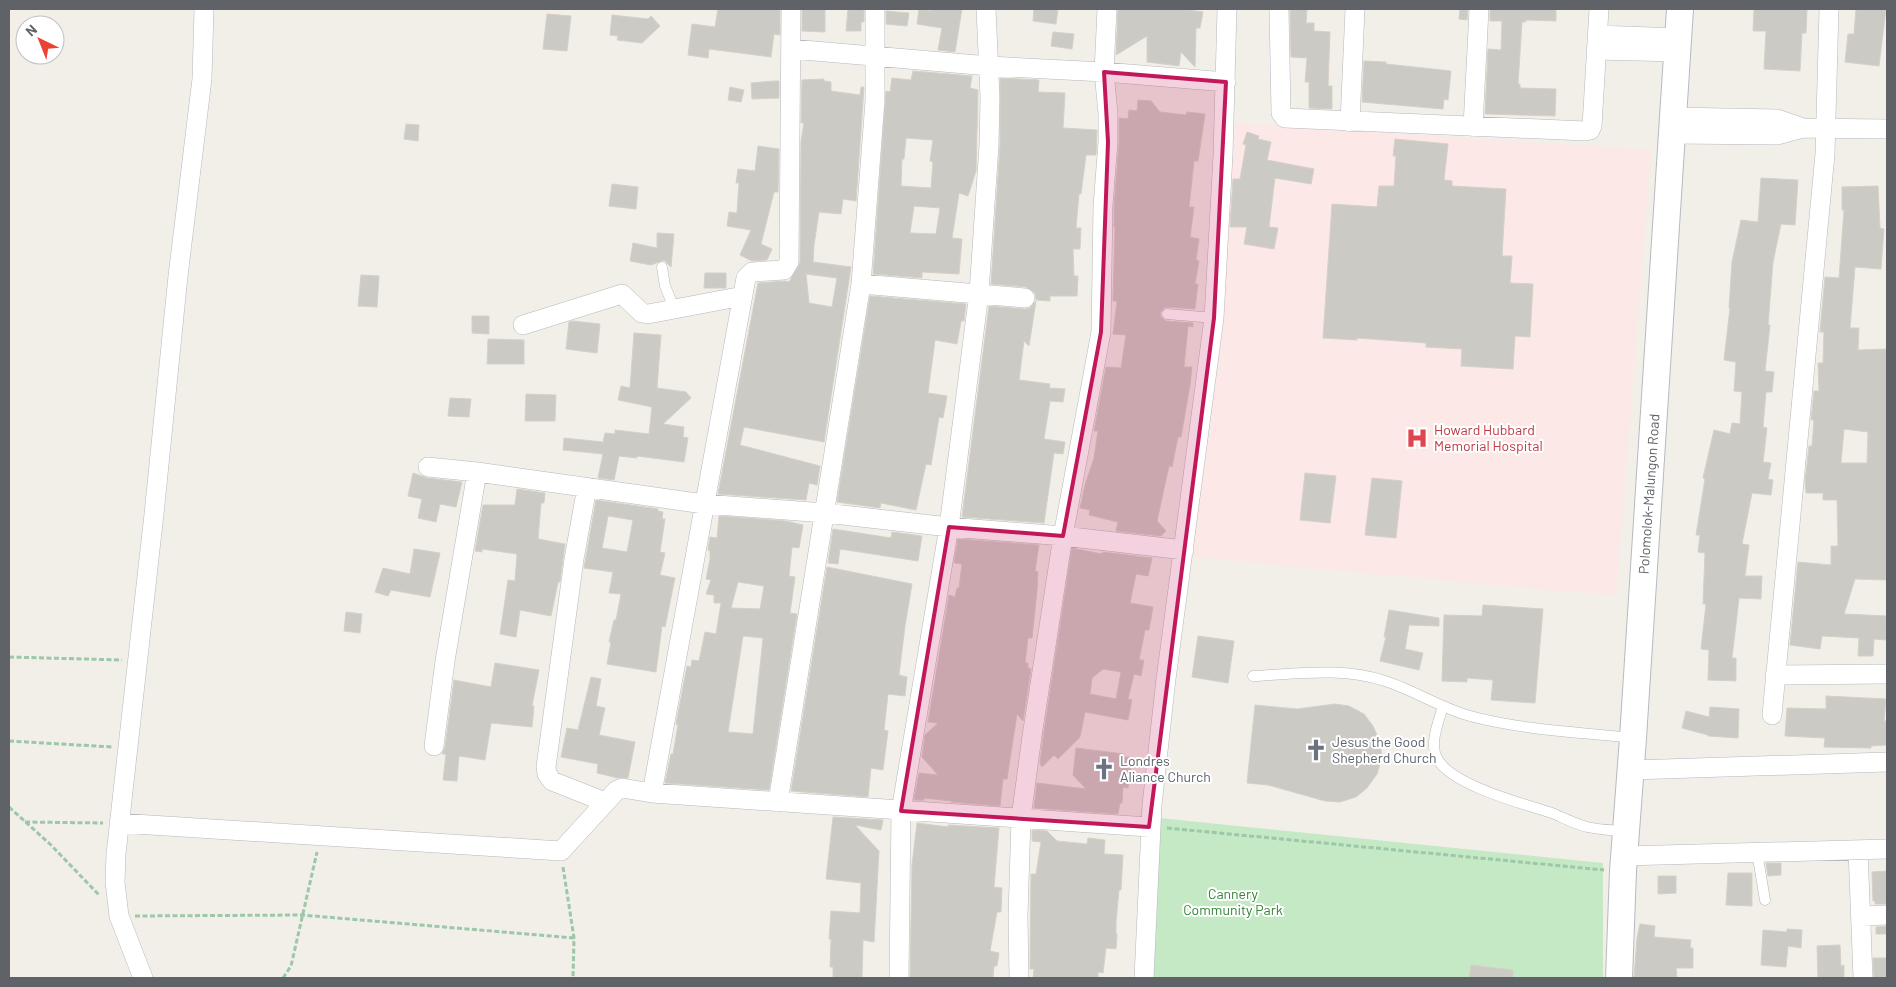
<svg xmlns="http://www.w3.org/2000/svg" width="1896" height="987" viewBox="0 0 1896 987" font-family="Barlow,sans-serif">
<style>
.medical{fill:#fce8e6}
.green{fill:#c5e8c5}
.building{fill:#cccac5;stroke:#d6d1c6;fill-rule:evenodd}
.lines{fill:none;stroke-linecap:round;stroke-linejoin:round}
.service-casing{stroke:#b5b8bc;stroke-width:11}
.minor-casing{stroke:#b5b8bc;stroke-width:20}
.secondary-casing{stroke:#b6babf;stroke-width:28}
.path{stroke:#9cc7a9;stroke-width:3;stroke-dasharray:5 2.5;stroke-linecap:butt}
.service{stroke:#fff;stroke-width:10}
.minor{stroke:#fff;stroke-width:19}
.secondary{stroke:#fff;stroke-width:26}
.marked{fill:#c2185b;fill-opacity:0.2;stroke:#c2185b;stroke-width:4;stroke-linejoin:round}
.labels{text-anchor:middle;stroke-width:4;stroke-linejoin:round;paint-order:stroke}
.health-label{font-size:14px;fill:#be3a42;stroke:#fff;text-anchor:start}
.street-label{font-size:14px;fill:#5f6368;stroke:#fff}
.worship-label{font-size:14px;fill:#5b616d;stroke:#fff;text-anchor:start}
.park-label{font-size:14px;fill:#348238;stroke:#fff}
</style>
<rect width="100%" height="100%" fill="#f1efe8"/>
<path class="medical" d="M 1235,123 L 1651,150 L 1616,596 L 1192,557 L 1221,319 Z"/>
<path class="green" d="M 1159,818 L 1603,863 L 1603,978 L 1153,978 Z"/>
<path class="building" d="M 718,9 L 780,9 L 780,35 L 774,34 L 771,57 L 709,49 L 708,58 L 688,55 L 692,24 L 715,27 Z
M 802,9 L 825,9 L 825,32 L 802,31 Z
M 848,9 L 864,9 L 864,22 L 861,22 L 861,31 L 846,31 Z
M 919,9 L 931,11 L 931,9 L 962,9 L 955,52 L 938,50 L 942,28 L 917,24 Z
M 1034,9 L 1058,9 L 1056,24 L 1033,21 Z
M 1118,9 L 1190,9 L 1190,10 L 1203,12 L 1200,28 L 1196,28 L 1195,67 L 1181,52 L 1179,66 L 1147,62 L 1147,36 L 1116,55 Z
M 1290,9 L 1307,9 L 1306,23 L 1314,23 L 1314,31 L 1330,32 L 1328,86 L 1332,86 L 1332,109 L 1309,108 L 1309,82 L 1305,82 L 1307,58 L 1291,57 Z
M 1460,9 L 1468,9 L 1467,20 L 1459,19 Z
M 1490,9 L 1556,9 L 1556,21 L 1526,20 L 1526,22 L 1522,22 L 1518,84 L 1520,84 L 1520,88 L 1556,89 L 1555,116 L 1485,114 L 1488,49 L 1501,50 L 1502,21 L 1490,21 Z
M 1754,9 L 1807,9 L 1806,33 L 1802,33 L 1800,71 L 1764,69 L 1766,31 L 1753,31 Z
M 1856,9 L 1886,9 L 1879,66 L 1845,62 L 1848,34 L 1854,34 Z
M 886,11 L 909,13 L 907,26 L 886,24 Z
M 547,14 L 571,16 L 567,51 L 543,49 Z
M 612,15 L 648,19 L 651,16 L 660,26 L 642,43 L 617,40 L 618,36 L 610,35 Z
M 1053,32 L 1074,34 L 1072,49 L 1051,46 Z
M 1364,61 L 1386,62 L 1386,64 L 1451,71 L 1448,100 L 1444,99 L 1443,109 L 1362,102 Z
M 913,71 L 972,76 L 970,88 L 978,90 L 976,171 L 968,196 L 959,193 L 952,238 L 962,239 L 959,274 L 922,272 L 922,278 L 873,274 L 886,91 L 890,92 L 892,78 L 911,80 ZM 906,138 L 933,140 L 930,161 L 933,162 L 931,188 L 901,186 L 902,159 L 904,159 ZM 914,206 L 940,208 L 936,234 L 910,233 Z
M 1000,78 L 1039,80 L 1038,92 L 1065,93 L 1063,128 L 1097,130 L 1096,155 L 1086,155 L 1081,194 L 1079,194 L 1076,228 L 1081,228 L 1080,249 L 1073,249 L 1074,276 L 1078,276 L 1077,296 L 1050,296 L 1050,301 L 1036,300 L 1035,293 L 1026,287 L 991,284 L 1000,145 Z
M 824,79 L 824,81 L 831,82 L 831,91 L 860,95 L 861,87 L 864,87 L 856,201 L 843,199 L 841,214 L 819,212 L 814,245 L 813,262 L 851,267 L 824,442 L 744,427 L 740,445 L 820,466 L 817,485 L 809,483 L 806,500 L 718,494 L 758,283 L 785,281 L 789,282 L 800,263 L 801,141 L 804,123 L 801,123 L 802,80 ZM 806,274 L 837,278 L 832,307 L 809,303 Z
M 774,81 L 779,81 L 779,98 L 752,99 L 751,83 Z
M 730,87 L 744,90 L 741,102 L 728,100 Z
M 1138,100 L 1151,101 L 1160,112 L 1186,115 L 1187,112 L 1205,114 L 1198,161 L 1194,161 L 1189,207 L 1194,207 L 1190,237 L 1199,239 L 1196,260 L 1199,261 L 1195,284 L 1198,284 L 1195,309 L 1167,307 L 1164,308 L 1160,313 L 1161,317 L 1166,321 L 1193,323 L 1193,327 L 1188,326 L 1184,367 L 1192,367 L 1190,385 L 1181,437 L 1178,437 L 1172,467 L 1169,466 L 1157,521 L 1166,531 L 1161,536 L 1116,531 L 1118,522 L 1089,515 L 1090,510 L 1080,508 L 1085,485 L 1094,458 L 1098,431 L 1094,431 L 1106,367 L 1121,368 L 1126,335 L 1113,334 L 1117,301 L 1113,301 L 1113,297 L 1115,227 L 1114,227 L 1114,207 L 1119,143 L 1119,118 L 1128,119 L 1129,110 L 1137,111 Z
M 406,124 L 419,125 L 418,141 L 404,139 Z
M 1247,132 L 1259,136 L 1258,139 L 1271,142 L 1267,160 L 1314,169 L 1311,184 L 1275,178 L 1269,227 L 1278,228 L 1274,249 L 1244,244 L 1247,227 L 1230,227 L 1233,179 L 1240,179 L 1246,145 L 1243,144 Z
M 1395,139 L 1448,144 L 1444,180 L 1452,181 L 1452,186 L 1506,189 L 1502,256 L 1512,256 L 1510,283 L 1533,284 L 1530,337 L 1515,336 L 1513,369 L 1461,366 L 1462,349 L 1426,347 L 1426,343 L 1357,338 L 1357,340 L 1323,338 L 1332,204 L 1377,207 L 1379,186 L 1394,186 L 1396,156 L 1393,156 Z
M 758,146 L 779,149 L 778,192 L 774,192 L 761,244 L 772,249 L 767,260 L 752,261 L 740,255 L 751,230 L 727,226 L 729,212 L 737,213 L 739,183 L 736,183 L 738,169 L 755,171 Z
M 1761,178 L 1798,180 L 1795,225 L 1781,224 L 1773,262 L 1768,325 L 1770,325 L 1765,371 L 1774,372 L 1772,392 L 1766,392 L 1763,427 L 1767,428 L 1763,462 L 1771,463 L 1768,479 L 1773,480 L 1771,495 L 1752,493 L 1742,544 L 1749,545 L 1745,576 L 1762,576 L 1761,599 L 1739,598 L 1732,658 L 1736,658 L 1736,681 L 1708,680 L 1709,650 L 1701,649 L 1706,604 L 1703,604 L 1705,553 L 1698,552 L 1700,535 L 1696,535 L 1705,479 L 1703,478 L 1714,430 L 1730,434 L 1732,423 L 1740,424 L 1742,392 L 1734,391 L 1736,362 L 1724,360 L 1730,308 L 1729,308 L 1732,262 L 1741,220 L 1758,222 Z
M 612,184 L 638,187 L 636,209 L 609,206 Z
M 1878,186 L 1880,228 L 1884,229 L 1881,269 L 1855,267 L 1850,328 L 1859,328 L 1858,350 L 1887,349 L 1887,580 L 1855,579 L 1844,614 L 1887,616 L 1887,640 L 1874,639 L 1873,656 L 1858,656 L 1859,638 L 1822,636 L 1820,649 L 1790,645 L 1798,562 L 1831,565 L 1831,546 L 1838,546 L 1837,500 L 1823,500 L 1823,493 L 1806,493 L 1805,482 L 1809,446 L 1812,446 L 1814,420 L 1811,420 L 1814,391 L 1819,391 L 1818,363 L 1823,363 L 1824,332 L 1820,332 L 1825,277 L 1839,278 L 1844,210 L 1842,210 L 1842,187 ZM 1844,429 L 1868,432 L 1867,463 L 1841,463 Z
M 657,233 L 674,234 L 671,267 L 664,260 L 651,265 L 630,261 L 633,243 L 657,248 Z
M 705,273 L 726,273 L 726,288 L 704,288 Z
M 361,275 L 379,276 L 377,307 L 358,306 Z
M 870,296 L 966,304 L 964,321 L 961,321 L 957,344 L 935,340 L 928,393 L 947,396 L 943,418 L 939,417 L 931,465 L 926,464 L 916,510 L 881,503 L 880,508 L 837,502 Z
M 1036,301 L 1029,346 L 1024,341 L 1019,380 L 1050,384 L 1049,388 L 1065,389 L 1063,402 L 1050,401 L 1044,439 L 1065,442 L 1063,454 L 1054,453 L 1044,523 L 962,517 L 989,306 L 1025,309 L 1030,308 Z
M 472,316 L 489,316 L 489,334 L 472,333 Z
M 573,321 L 600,324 L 597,353 L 566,349 L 569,322 Z
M 634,333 L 661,335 L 657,388 L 686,392 L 691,398 L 663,424 L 684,427 L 683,437 L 688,438 L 684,462 L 637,456 L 637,458 L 619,456 L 614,480 L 598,478 L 603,454 L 563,450 L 564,438 L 603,442 L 605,433 L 615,434 L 615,430 L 649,434 L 652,407 L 618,400 L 621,386 L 630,388 Z
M 488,339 L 524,340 L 524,364 L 487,364 Z
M 526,394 L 556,395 L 555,421 L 525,421 Z
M 450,398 L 471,399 L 469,417 L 448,416 Z
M 413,473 L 427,478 L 462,482 L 456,507 L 440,504 L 436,522 L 418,518 L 422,499 L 408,496 Z
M 1305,473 L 1336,476 L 1330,523 L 1300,520 Z
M 1372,478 L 1402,481 L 1396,538 L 1365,535 Z
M 517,489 L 545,493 L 544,503 L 541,503 L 538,539 L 565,544 L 560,582 L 558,582 L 551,616 L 520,610 L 516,637 L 500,634 L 508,580 L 515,581 L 517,554 L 482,549 L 482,552 L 475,551 L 483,505 L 515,505 Z
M 596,500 L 658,509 L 658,511 L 663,512 L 662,519 L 665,519 L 660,552 L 665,553 L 660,575 L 675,578 L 665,627 L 662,626 L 656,672 L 607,664 L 611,642 L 609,642 L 614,620 L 616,620 L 621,594 L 609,593 L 613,572 L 584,568 ZM 608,516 L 633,520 L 627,552 L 602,548 Z
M 719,516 L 786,521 L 803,525 L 799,548 L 792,547 L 789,576 L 795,577 L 790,613 L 797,614 L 769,790 L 665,783 L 671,754 L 673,754 L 678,725 L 676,724 L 687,666 L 691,667 L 692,660 L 699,661 L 705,632 L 716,634 L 721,603 L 714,603 L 714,595 L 706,594 L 711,580 L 706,579 L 710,559 L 710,551 L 708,550 L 710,537 L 717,538 ZM 738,582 L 764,586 L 760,609 L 731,608 ZM 743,636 L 763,638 L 753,734 L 728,732 Z
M 833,529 L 891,538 L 892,532 L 922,536 L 918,561 L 840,549 L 838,564 L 828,563 Z
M 958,539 L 1039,545 L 1035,571 L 1038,572 L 1037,591 L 1032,638 L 1028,638 L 1025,663 L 1028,663 L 1028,668 L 1031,669 L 1023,721 L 1017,714 L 1007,779 L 1003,779 L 1000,806 L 951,802 L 951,801 L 924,798 L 924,800 L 914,800 L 919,773 L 938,775 L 922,757 L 925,735 L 938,723 L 928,722 L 949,595 L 955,597 L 957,588 L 959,588 L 962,564 L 954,563 Z
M 1072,548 L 1102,554 L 1103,552 L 1152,558 L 1148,576 L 1136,574 L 1130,603 L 1153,607 L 1149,630 L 1145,630 L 1139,660 L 1144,660 L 1141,676 L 1134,674 L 1128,699 L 1132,700 L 1128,720 L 1085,712 L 1080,737 L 1058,759 L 1054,755 L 1042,767 L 1040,763 L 1043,738 ZM 1103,669 L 1121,672 L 1116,699 L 1090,694 L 1092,678 Z
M 414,549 L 440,553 L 430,597 L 391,590 L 388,596 L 375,592 L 383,568 L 410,574 Z
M 827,567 L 912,584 L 905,626 L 899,675 L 907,677 L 905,696 L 888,694 L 884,730 L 888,731 L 883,770 L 871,768 L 868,797 L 791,791 Z
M 1483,605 L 1543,609 L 1535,703 L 1491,700 L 1493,680 L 1467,678 L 1467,682 L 1442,681 L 1444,615 L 1482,616 Z
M 1389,610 L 1439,618 L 1439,626 L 1409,625 L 1405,649 L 1423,653 L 1419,670 L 1380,661 L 1386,637 L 1384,637 Z
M 346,612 L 362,614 L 360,633 L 344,631 Z
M 1198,636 L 1234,641 L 1228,683 L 1192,677 Z
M 495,663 L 539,670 L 532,706 L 534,706 L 532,727 L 491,723 L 485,760 L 459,756 L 457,781 L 443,780 L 446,754 L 442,754 L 445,747 L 454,680 L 491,687 Z
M 591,677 L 601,679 L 596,706 L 605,708 L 599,735 L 635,742 L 628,778 L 618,778 L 597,773 L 598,764 L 561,757 L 567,728 L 578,730 Z
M 1826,696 L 1886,699 L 1884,721 L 1886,721 L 1887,745 L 1871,746 L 1871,748 L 1824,747 L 1825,738 L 1785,736 L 1787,708 L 1826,709 Z
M 1335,704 L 1349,706 L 1364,714 L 1373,726 L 1380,742 L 1382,758 L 1377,774 L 1367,788 L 1356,797 L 1340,802 L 1325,801 L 1268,785 L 1247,783 L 1255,705 L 1297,709 Z
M 1710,707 L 1739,709 L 1738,738 L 1708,736 L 1708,735 L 1682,728 L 1686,711 L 1709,717 Z
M 1076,748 L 1124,754 L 1124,757 L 1129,757 L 1128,768 L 1131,769 L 1128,788 L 1123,787 L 1122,803 L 1120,803 L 1118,814 L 1034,808 L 1037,783 L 1086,789 L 1073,775 Z
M 833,817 L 883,820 L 881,830 L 855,825 L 879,851 L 874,942 L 863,940 L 862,978 L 833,978 L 833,967 L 830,967 L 831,939 L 829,939 L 831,911 L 860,913 L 861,883 L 826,879 Z
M 917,823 L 948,827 L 948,825 L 999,828 L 994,887 L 1002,888 L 1001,912 L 997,912 L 990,951 L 999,953 L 997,966 L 994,966 L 993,978 L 910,978 L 912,865 Z
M 1032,830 L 1047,831 L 1057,841 L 1087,844 L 1088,838 L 1105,840 L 1104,854 L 1123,855 L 1121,890 L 1119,890 L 1116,922 L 1116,934 L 1117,934 L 1116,949 L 1106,948 L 1103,973 L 1098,972 L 1098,978 L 1033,978 L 1034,969 L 1030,969 L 1031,874 L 1036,874 L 1041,842 L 1032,841 Z
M 1766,863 L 1781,863 L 1781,875 L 1768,876 Z
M 1887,871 L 1887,904 L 1875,904 L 1875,901 L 1873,901 L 1872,872 Z
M 1728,873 L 1752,873 L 1752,906 L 1726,905 Z
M 1658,876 L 1676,876 L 1676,893 L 1658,894 Z
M 1640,924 L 1655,926 L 1654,937 L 1691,940 L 1690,948 L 1693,948 L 1693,968 L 1676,968 L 1677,978 L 1634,978 L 1637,938 Z
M 1887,926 L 1887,934 L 1876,934 L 1876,927 Z
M 1787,929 L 1802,930 L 1801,948 L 1788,946 L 1786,967 L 1761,965 L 1763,930 L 1787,932 Z
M 1840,945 L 1841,966 L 1844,965 L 1844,978 L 1818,978 L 1817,946 Z
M 1873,958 L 1887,958 L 1887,978 L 1874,978 Z
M 1471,965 L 1513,970 L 1513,978 L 1469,978 Z"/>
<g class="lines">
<g class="service-casing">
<path id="service" d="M 662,267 L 665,286 L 674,308
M 1167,314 L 1214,318
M 1253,676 C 1297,674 1342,667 1385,681 C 1414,690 1440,708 1470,716 C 1522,730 1579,732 1632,738
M 1443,706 C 1439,721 1429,743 1437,758 C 1450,785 1524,804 1552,813 C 1564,818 1575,824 1587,827 C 1600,830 1612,830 1625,831
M 1757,852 L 1765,900"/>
</g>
<g class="minor-casing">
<path id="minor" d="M 791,9 L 789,262 L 784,270 L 752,272 L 746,278 L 652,793 L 1149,827
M 1279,9 L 1281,113 L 1285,118 L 1585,131 L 1590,130 L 1592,126 L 1599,9
M 1597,35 L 1678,38
M 791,49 L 989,66 L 1104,72 L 1226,82
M 1596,50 L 1678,52
M 1674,117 L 1777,119 L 1803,128 L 1887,129
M 1350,122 L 1355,9
M 1473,127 L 1479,9
M 1673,134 L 1777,135 L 1803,128
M 861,284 L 1025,298
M 523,325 L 622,294 L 642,313 L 648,314 L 743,296
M 428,467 L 477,472 L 704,504 L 825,513 L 949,527 L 1063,536 L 1184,550
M 587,487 L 574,559 L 546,767 L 547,774 L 552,781 L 605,802
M 1775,675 L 1887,674
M 1772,715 L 1825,154 L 1829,9
M 434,746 L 445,661 L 477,472
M 1631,770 L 1887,762
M 778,802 L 861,284 L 875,101 L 875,9
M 119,823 L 561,851 L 617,790 L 622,788 L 652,793
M 1858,850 L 1863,978
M 1624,856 L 1887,849
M 1861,916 L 1887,915
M 143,978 L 119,916 L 115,882 L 116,854 L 154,514 L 178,276 L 202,79 L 204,9
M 899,978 L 901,811 L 949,527 L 979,293 L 989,145 L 990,97 L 986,9
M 1019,978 L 1018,916 L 1021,818 L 1032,736 L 1063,536 L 1101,332 L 1103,206 L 1108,142 L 1108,113 L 1104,72 L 1107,9
M 1144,978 L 1152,805 L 1166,679 L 1214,318 L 1223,155 L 1227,9"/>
</g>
<g class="secondary-casing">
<path id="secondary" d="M 1619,978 L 1623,871 L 1633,738 L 1680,9"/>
</g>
<path class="path" d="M 9,657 L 122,660
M 9,741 L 113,747
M 9,807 L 51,845 L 100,896
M 25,822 L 103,823
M 1167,828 L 1604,870
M 563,867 L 574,938 L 573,978
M 135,916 L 302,915 L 574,938
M 283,978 L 291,966 L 317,852"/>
<use href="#service" class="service"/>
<use href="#minor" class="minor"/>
<use href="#secondary" class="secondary"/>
</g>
<path class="marked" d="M 1104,72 L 1226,82 L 1214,318 L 1149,827 L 901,811 L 949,527 L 1063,536 L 1101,332 L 1108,142 Z"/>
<defs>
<g id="hospital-bare" transform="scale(1.725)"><path d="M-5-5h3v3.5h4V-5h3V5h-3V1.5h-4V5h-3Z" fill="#e0444e" stroke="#fff" stroke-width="2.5" paint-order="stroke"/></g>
<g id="church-bare" transform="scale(1.725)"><path d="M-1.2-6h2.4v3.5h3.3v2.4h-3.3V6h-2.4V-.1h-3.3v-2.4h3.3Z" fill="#6b7280" stroke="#fff" stroke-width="2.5" paint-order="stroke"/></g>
</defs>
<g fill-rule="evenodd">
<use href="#hospital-bare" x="1417" y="438"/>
<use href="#church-bare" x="1316" y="750"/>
<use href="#church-bare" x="1104" y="769"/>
</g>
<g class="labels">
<g class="health-label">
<text x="1434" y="435">Howard Hubbard<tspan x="1434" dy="16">Memorial Hospital</tspan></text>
</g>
<g class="street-label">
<text transform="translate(1649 494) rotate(-86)" y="5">Polomolok-Malungon Road</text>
</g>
<g class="worship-label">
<text x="1332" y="747">Jesus the Good<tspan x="1332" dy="16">Shepherd Church</tspan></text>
<text x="1120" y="766">Londres<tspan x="1120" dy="16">Aliance Church</tspan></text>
</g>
<g class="park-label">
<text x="1233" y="899">Cannery<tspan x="1233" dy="16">Community Park</tspan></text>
</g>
</g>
<rect width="1896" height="987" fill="none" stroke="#5f6368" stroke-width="20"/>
<g transform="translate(40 40) rotate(317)"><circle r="24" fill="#ffffff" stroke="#bfc1c3"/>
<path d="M0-4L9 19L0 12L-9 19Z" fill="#ea4335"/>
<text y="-8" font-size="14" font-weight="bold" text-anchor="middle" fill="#5f6368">N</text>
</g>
</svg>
